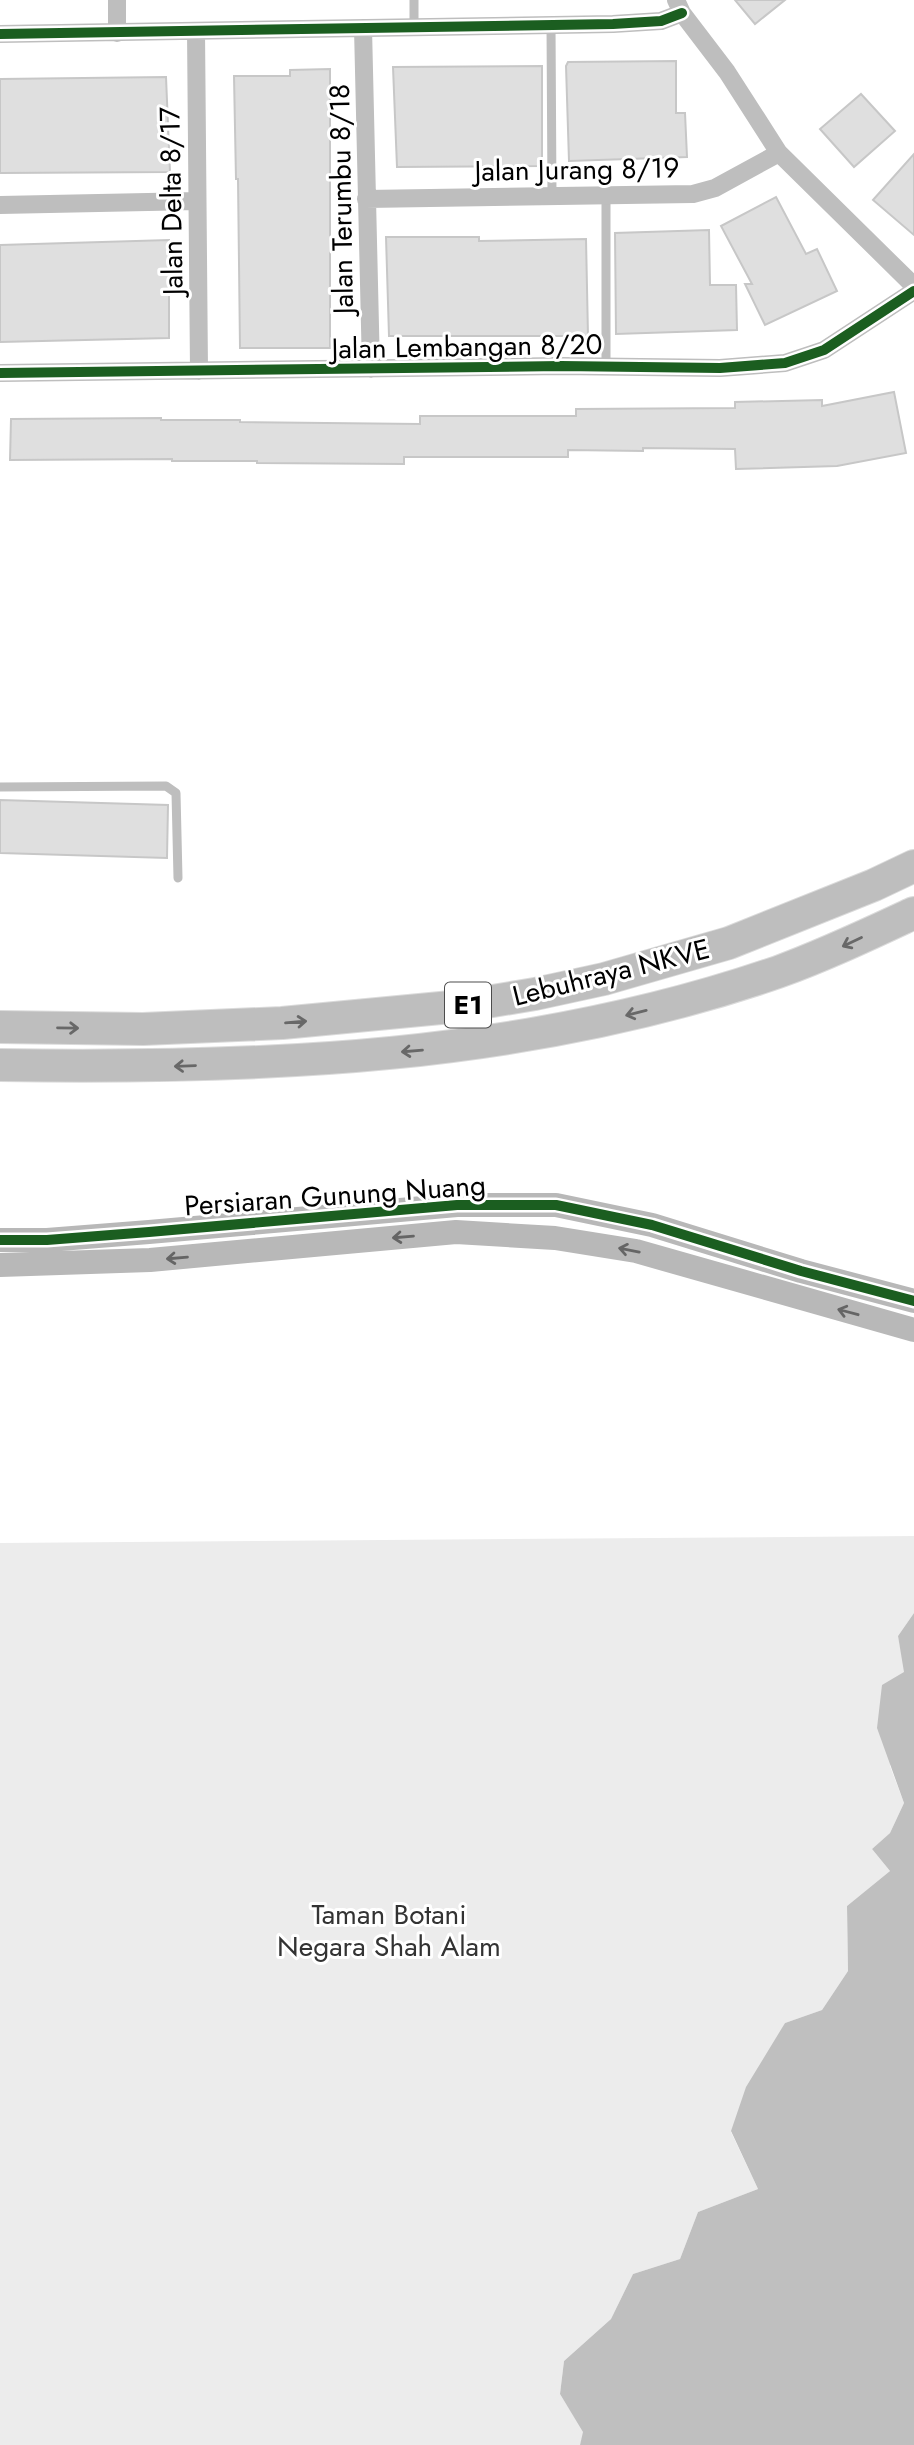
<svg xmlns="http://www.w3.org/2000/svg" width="914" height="2445" viewBox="0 0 914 2445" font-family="Jost,sans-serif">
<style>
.green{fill:#ececec}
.water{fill:#bfbfbf}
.building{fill:#dfdfdf;stroke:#c7c7c7;stroke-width:2}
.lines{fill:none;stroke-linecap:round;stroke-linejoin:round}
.highway-casing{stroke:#dbdbdb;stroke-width:34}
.lane{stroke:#bebebe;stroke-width:9}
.street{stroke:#bebebe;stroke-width:18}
.secondary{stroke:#b8b8b8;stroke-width:24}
.highway{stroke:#bebebe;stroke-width:32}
.cycleway-casing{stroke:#fff;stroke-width:15}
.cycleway{stroke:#1b5e20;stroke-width:10}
.oneway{stroke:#686868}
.oneway2{stroke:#656565}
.labels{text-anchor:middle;stroke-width:6;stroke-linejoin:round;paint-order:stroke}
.shield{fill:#fff;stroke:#4c4c4c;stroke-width:2}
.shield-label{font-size:26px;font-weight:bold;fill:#000}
.street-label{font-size:28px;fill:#000;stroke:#fff}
.park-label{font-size:28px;fill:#333;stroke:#fff}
</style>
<rect width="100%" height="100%" fill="#fff"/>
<path class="green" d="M 914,1536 L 914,1613 L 898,1636 L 905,1672 L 890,1766 L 904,1803 L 890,1833 L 872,1849 L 890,1871 L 847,1906 L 848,1971 L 822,2010 L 785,2023 L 731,2132 L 758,2189 L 698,2212 L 680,2259 L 633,2274 L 611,2319 L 564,2361 L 560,2394 L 584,2432 L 580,2445 L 0,2445 L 0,1543 Z"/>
<path class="water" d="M 914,1613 L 914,2445 L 580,2445 L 583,2432 L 560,2394 L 564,2361 L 611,2319 L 633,2274 L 680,2259 L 698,2212 L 758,2189 L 731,2131 L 746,2087 L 785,2023 L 822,2010 L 848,1971 L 847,1906 L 890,1871 L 872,1849 L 890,1833 L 904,1803 L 877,1728 L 882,1685 L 904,1672 L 898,1636 Z"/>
<path class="building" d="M 735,0 L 785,0 L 755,24 Z
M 676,61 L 676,113 L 685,113 L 687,157 L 569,161 L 566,66 L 568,62 Z
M 542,66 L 542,166 L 397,167 L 393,67 Z
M 330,69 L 330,348 L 240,348 L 238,179 L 236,179 L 234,76 L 290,76 L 290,70 Z
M 166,77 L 170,172 L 0,173 L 0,79 Z
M 861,94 L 895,131 L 854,167 L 820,129 Z
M 914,154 L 914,235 L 873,200 Z
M 776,197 L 806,254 L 817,249 L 837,291 L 765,325 L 745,284 L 752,284 L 721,226 Z
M 709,230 L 710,285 L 736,285 L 737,330 L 616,334 L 615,233 Z
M 386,237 L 479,237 L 479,241 L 586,239 L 588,336 L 389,336 Z
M 169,240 L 169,338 L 0,342 L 0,245 Z
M 894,392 L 906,453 L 837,466 L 736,469 L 735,449 L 643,448 L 643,451 L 568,450 L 568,457 L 404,457 L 404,464 L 257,463 L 257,461 L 172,461 L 172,459 L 10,460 L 11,419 L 161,418 L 161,420 L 240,420 L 240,422 L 420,424 L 420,416 L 576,416 L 576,409 L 735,408 L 735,402 L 822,400 L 822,406 Z
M 0,800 L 168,805 L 167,858 L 0,853 Z"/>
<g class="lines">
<g class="highway-casing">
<path id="highway" d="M 0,1027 L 143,1029 L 282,1023 L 462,1006 L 535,994 L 604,979 L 729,943 L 874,885 L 914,866
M 0,1065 C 264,1069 526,1059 778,972 C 825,955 869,934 914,913"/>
</g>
<path class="lane" d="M 414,0 L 414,27
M 551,25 L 552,196
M 606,195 L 606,367
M 0,787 L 166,786 L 176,793 L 178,878"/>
<path class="street" d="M 117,0 L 117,33
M 676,0 L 682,13 L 727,72 L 779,153 L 914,286
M 363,28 L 371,369
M 196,31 L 199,371
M 0,34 L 613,24 L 661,21 L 682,13
M 366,199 L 693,194 L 715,188 L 779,153
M 0,205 L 197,201
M 0,373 L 561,366 L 720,368 L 785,363 L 824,350 L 914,291"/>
<path class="secondary" d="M 0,1240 L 47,1240 L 149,1232 L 457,1205 L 556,1205 L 652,1225 L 801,1271 L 914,1301
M 0,1265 L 150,1260 L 456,1232 L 555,1238 L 636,1251 L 914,1330"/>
<use href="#highway" class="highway"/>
<g class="cycleway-casing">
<path id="cycleway" d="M 0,34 L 613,24 L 661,21 L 682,13
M 0,373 L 561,366 L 720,368 L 785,363 L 824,350 L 914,291
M 0,1240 L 47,1240 L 149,1232 L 457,1205 L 556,1205 L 652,1225 L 801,1271 L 914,1301"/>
</g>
<use href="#cycleway" class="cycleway"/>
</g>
<defs><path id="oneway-shaft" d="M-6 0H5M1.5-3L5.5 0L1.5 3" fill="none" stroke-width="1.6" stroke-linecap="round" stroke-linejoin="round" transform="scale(1.75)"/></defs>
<g class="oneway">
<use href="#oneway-shaft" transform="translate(852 942) rotate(155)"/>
<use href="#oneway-shaft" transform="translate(636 1013) rotate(166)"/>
<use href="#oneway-shaft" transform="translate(296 1022) rotate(-5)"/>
<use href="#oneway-shaft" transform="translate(68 1028) rotate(1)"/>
<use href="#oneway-shaft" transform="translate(412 1051) rotate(175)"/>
<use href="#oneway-shaft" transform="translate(185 1066) rotate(178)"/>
</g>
<g class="oneway2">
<use href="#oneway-shaft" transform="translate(403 1237) rotate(175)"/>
<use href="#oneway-shaft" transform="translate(629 1250) rotate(-169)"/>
<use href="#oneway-shaft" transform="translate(177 1258) rotate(175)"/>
<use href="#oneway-shaft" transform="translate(848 1312) rotate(-165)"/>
</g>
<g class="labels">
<rect class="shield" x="445" y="982.5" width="46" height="45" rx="5"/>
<g class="shield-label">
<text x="468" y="1014">E1</text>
</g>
<g class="street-label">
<text transform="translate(577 169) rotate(-1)" y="10">Jalan Jurang 8/19</text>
<text transform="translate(341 199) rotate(-91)" y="10">Jalan Terumbu 8/18</text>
<text transform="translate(171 201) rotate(-91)" y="10">Jalan Delta 8/17</text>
<text transform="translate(467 346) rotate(-1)" y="10">Jalan Lembangan 8/20</text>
<text transform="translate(611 972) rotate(-14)" y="10">Lebuhraya NKVE</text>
<text transform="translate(335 1195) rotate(-4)" y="10">Persiaran Gunung Nuang</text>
</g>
<g class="park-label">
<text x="389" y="1924">Taman Botani<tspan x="389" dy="32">Negara Shah Alam</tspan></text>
</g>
</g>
</svg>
